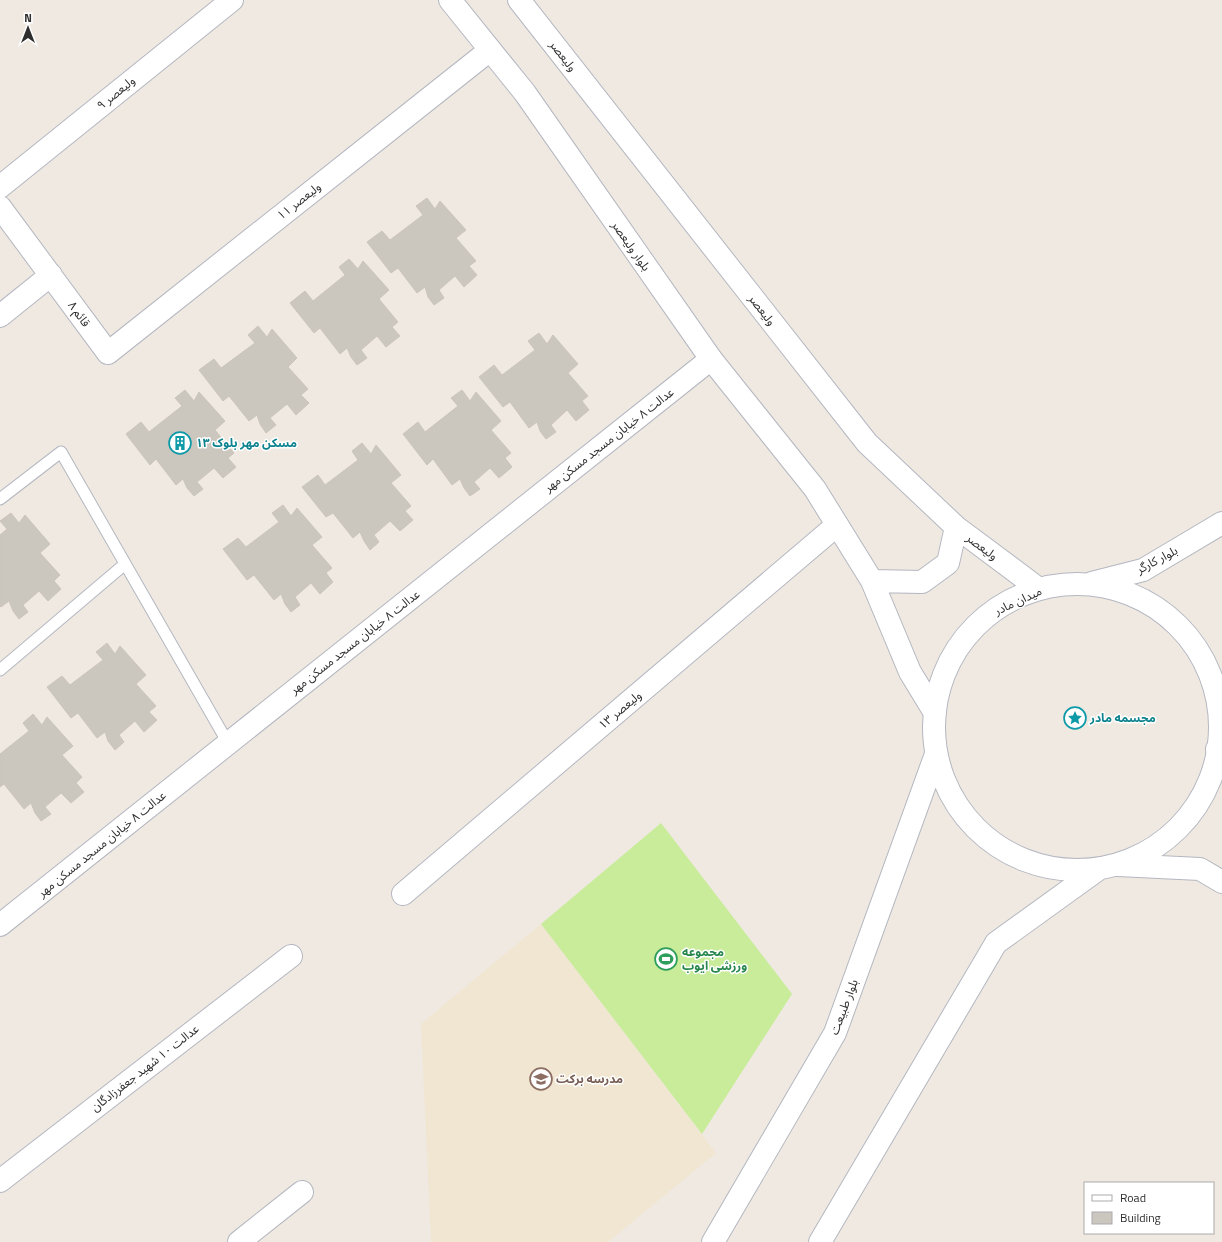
<svg xmlns="http://www.w3.org/2000/svg" width="1222" height="1242" viewBox="0 0 1222 1242" font-family="'Titillium Web','Noto Sans Arabic',sans-serif">
<style>
.education{fill:#f0e6d1}
.pitch{fill:#c9ec9a}
.building{fill:#cbc7bf;stroke:#cbc5ba}
.lines{fill:none;stroke-linecap:round;stroke-linejoin:round}
.lane-casing{stroke:#b4b7c1;stroke-width:13}
.street-casing{stroke:#b4b7c1;stroke-width:24}
.secondary-casing{stroke:#b4b7c1;stroke-width:24}
.lane{stroke:#fff;stroke-width:11}
.street{stroke:#fff;stroke-width:22}
.secondary{stroke:#fff;stroke-width:22}
.labels{text-anchor:middle;stroke-width:3;stroke-linejoin:round;paint-order:stroke}
.street-label{font-size:12px;fill:#2e2e2e;stroke:#fff}
.culture-label{font-size:12px;font-weight:bold;fill:#0d838f;stroke:#fff;text-anchor:start}
.leisure-label{font-size:12px;font-weight:bold;fill:#27864d;stroke:#fff;text-anchor:start}
.education-label{font-size:12px;font-weight:bold;fill:#785e54;stroke:#fff;text-anchor:start}
</style>
<rect width="100%" height="100%" fill="#efe9e1"/>
<path class="education" d="M 541,924 L 716,1153 L 608,1242 L 431,1242 L 421,1024 Z"/>
<path class="pitch" d="M 661,823 L 792,994 L 702,1134 L 541,924 Z"/>
<path class="building" d="M 427,198 L 435,209 L 440,201 L 466,230 L 456,238 L 476,261 L 469,266 L 477,275 L 464,287 L 455,276 L 439,290 L 444,298 L 434,305 L 428,297 L 425,287 L 417,293 L 398,268 L 391,273 L 367,242 L 382,231 L 390,240 L 423,215 L 416,206 Z
M 349,259 L 358,269 L 363,261 L 389,290 L 379,299 L 398,322 L 392,327 L 400,336 L 386,347 L 377,336 L 361,350 L 367,358 L 357,365 L 351,357 L 347,348 L 340,354 L 320,328 L 314,333 L 290,303 L 305,291 L 313,301 L 345,275 L 339,267 Z
M 258,326 L 267,337 L 272,329 L 297,358 L 288,367 L 308,389 L 301,395 L 309,403 L 296,415 L 287,404 L 270,418 L 276,425 L 266,433 L 260,424 L 257,415 L 249,421 L 229,396 L 223,401 L 199,370 L 214,359 L 221,368 L 255,343 L 248,335 Z
M 539,333 L 547,344 L 553,335 L 578,364 L 568,373 L 588,396 L 582,401 L 589,410 L 576,421 L 567,410 L 551,425 L 556,432 L 546,439 L 540,431 L 537,422 L 529,428 L 510,402 L 503,407 L 479,377 L 494,365 L 502,375 L 535,350 L 528,341 Z
M 185,390 L 194,401 L 199,392 L 225,421 L 215,430 L 234,453 L 228,458 L 236,467 L 223,478 L 214,468 L 197,482 L 203,489 L 194,496 L 187,488 L 183,479 L 176,485 L 156,459 L 150,465 L 126,434 L 141,422 L 149,432 L 182,406 L 175,398 Z
M 462,390 L 470,401 L 476,392 L 501,421 L 491,430 L 511,453 L 505,458 L 512,467 L 499,478 L 490,468 L 474,482 L 480,489 L 470,496 L 464,488 L 460,479 L 452,485 L 433,459 L 427,465 L 403,434 L 418,422 L 425,432 L 458,406 L 451,398 Z
M 362,443 L 371,454 L 376,445 L 401,475 L 391,483 L 411,506 L 405,511 L 413,520 L 400,531 L 390,521 L 374,535 L 379,542 L 370,550 L 364,541 L 360,532 L 353,538 L 333,513 L 326,517 L 302,487 L 318,475 L 325,485 L 358,460 L 352,451 Z
M 283,505 L 291,516 L 297,508 L 322,537 L 312,545 L 332,568 L 326,573 L 333,582 L 320,594 L 311,583 L 295,597 L 300,605 L 291,612 L 285,604 L 281,594 L 274,600 L 254,575 L 247,580 L 223,549 L 238,538 L 246,547 L 279,522 L 272,513 Z
M 11,513 L 19,523 L 25,515 L 50,544 L 40,553 L 60,575 L 54,581 L 61,589 L 48,601 L 39,591 L 23,605 L 28,612 L 19,619 L 13,611 L 9,601 L 1,607 L 0,606 L 0,535 L 7,529 L 0,521 Z
M 107,643 L 115,654 L 120,646 L 146,675 L 136,684 L 156,706 L 149,712 L 157,720 L 144,732 L 135,721 L 119,735 L 124,742 L 115,750 L 108,741 L 105,732 L 97,738 L 78,713 L 71,718 L 47,687 L 62,676 L 70,685 L 103,660 L 96,652 Z
M 33,714 L 42,725 L 47,717 L 73,746 L 62,755 L 82,777 L 76,783 L 84,792 L 71,803 L 61,793 L 45,807 L 51,814 L 41,821 L 35,813 L 31,803 L 24,809 L 4,784 L 0,787 L 0,754 L 29,731 L 23,723 Z"/>
<g class="lines">
<g class="lane-casing">
<path id="lane" d="M 0,499 L 61,452 L 228,743
M 0,670 L 125,564"/>
</g>
<g class="street-casing">
<path id="street" d="M 0,187 L 232,0
M 0,207 L 108,353 L 490,50
M 0,316 L 51,275
M 1217,749 L 1222,754
M 1118,865 L 1200,869 L 1222,882
M 403,894 L 837,525
M 0,925 L 711,359
M 0,1181 L 291,956
M 239,1242 L 302,1192"/>
</g>
<g class="secondary-casing">
<path id="secondary" d="M 450,0 L 525,93 L 711,359 L 815,489 L 872,581 L 910,672 L 935,713
M 519,0 L 867,443 L 956,527 L 1039,589
M 872,581 L 922,582 L 948,563 L 956,527
M 1092,583 L 1143,570 L 1222,523
M934 727a143 143 0 1 1 286 0a143 143 0 1 1-286 0Z
M 713,1242 L 835,1033 L 936,754
M 820,1242 L 996,943 L 1100,868"/>
</g>
<use href="#lane" class="lane"/>
<use href="#street" class="street"/>
<use href="#secondary" class="secondary"/>
</g>
<defs>
<g id="building-ring" transform="scale(1.15)"><circle r="9.5" fill="#fff" stroke="#0f9aa8" stroke-width="1.5"/><path d="M-4-6H4V6H1V3H-1V6H-4ZM-2.5-4.3h1.7v1.8h-1.7ZM.8-4.3h1.7v1.8H.8ZM-2.5-1h1.7V.8h-1.7ZM.8-1h1.7V.8H.8Z" fill="#0f9aa8"/></g>
<g id="sight-ring" transform="scale(1.15)"><circle r="9.5" fill="#fff" stroke="#0f9aa8" stroke-width="1.5"/><path d="M0-6L1.8-2.2L6-1.7L2.9 1.2L3.7 5.4L0 3.3L-3.7 5.4L-2.9 1.2L-6-1.7L-1.8-2.2Z" fill="#0f9aa8"/></g>
<g id="stadium-ring" transform="scale(1.15)"><circle r="9.5" fill="#fff" stroke="#2e9e5b" stroke-width="1.5"/><path d="M0-5a6.5 5 0 1 0 0 10a6.5 5 0 1 0 0-10ZM-3.5-1.8h7v3.6h-7Z" fill="#2e9e5b"/></g>
<g id="school-ring" transform="scale(1.15)"><circle r="9.5" fill="#fff" stroke="#8d6e63" stroke-width="1.5"/><path d="M0-5L7-2L0 1L-7-2ZM-4 1L0 2.5L4 1V4Q0 6-4 4Z" fill="#8d6e63"/></g>
</defs>
<g fill-rule="evenodd">
<use href="#building-ring" x="180" y="443"/>
<use href="#sight-ring" x="1075" y="718"/>
<use href="#stadium-ring" x="666" y="959"/>
<use href="#school-ring" x="541" y="1079"/>
</g>
<g class="labels">
<g class="street-label">
<text transform="translate(563 56) rotate(52)" y="4">ولیعصر</text>
<text transform="translate(116 93) rotate(-39)" y="4">ولیعصر ۹</text>
<text transform="translate(299 201) rotate(-38)" y="4">ولیعصر ۱۱</text>
<text transform="translate(631 246) rotate(55)" y="4">بلوار ولیعصر</text>
<text transform="translate(762 310) rotate(52)" y="4">ولیعصر</text>
<text transform="translate(79 314) rotate(54)" y="4">قائم ۸</text>
<text transform="translate(609 440) rotate(-38)" y="4">عدالت ۸ خیابان مسجد مسکن مهر</text>
<text transform="translate(982 547) rotate(37)" y="4">ولیعصر</text>
<text transform="translate(1157 560) rotate(-28)" y="4">بلوار کارگر</text>
<text transform="translate(1018 601) rotate(-25)" y="4">میدان مادر</text>
<text transform="translate(355 642) rotate(-38)" y="4">عدالت ۸ خیابان مسجد مسکن مهر</text>
<text transform="translate(620 710) rotate(-40)" y="4">ولیعصر ۱۳</text>
<text transform="translate(102 844) rotate(-39)" y="4">عدالت ۸ خیابان مسجد مسکن مهر</text>
<text transform="translate(844 1007) rotate(-69)" y="4">بلوار طبیعت</text>
<text transform="translate(145 1068) rotate(-38)" y="4">عدالت ۱۰ شهید جعفرزادگان</text>
</g>
<g class="culture-label">
<text x="196" y="447">مسکن مهر بلوک ۱۳</text>
<text x="1090" y="722">مجسمه مادر</text>
</g>
<g class="leisure-label">
<text x="682" y="956">مجموعه<tspan x="682" dy="14">ورزشی ایوب</tspan></text>
</g>
<g class="education-label">
<text x="556" y="1083">مدرسه برکت</text>
</g>
</g>
<rect x="1084" y="1182" width="130" height="52" fill="#ffffff" stroke="#ababab"/>
<rect x="1092" y="1195" width="20" height="6" fill="#ffffff" stroke="#ababab"/>
<text x="1120" y="1202" font-size="12" fill="#2e2e2e">Road</text>
<rect x="1092" y="1212" width="20" height="12" fill="#cbc7bf" stroke="#ababab"/>
<text x="1120" y="1222" font-size="12" fill="#2e2e2e">Building</text>
<g transform="translate(28 28)" stroke="#ffffff" stroke-width="3" paint-order="stroke">
<path d="M0-3L7 15L0 10L-7 15Z" fill="#2e2e2e"/>
<text y="-6" font-size="11" font-weight="bold" text-anchor="middle" fill="#2e2e2e">N</text>
</g>
</svg>
